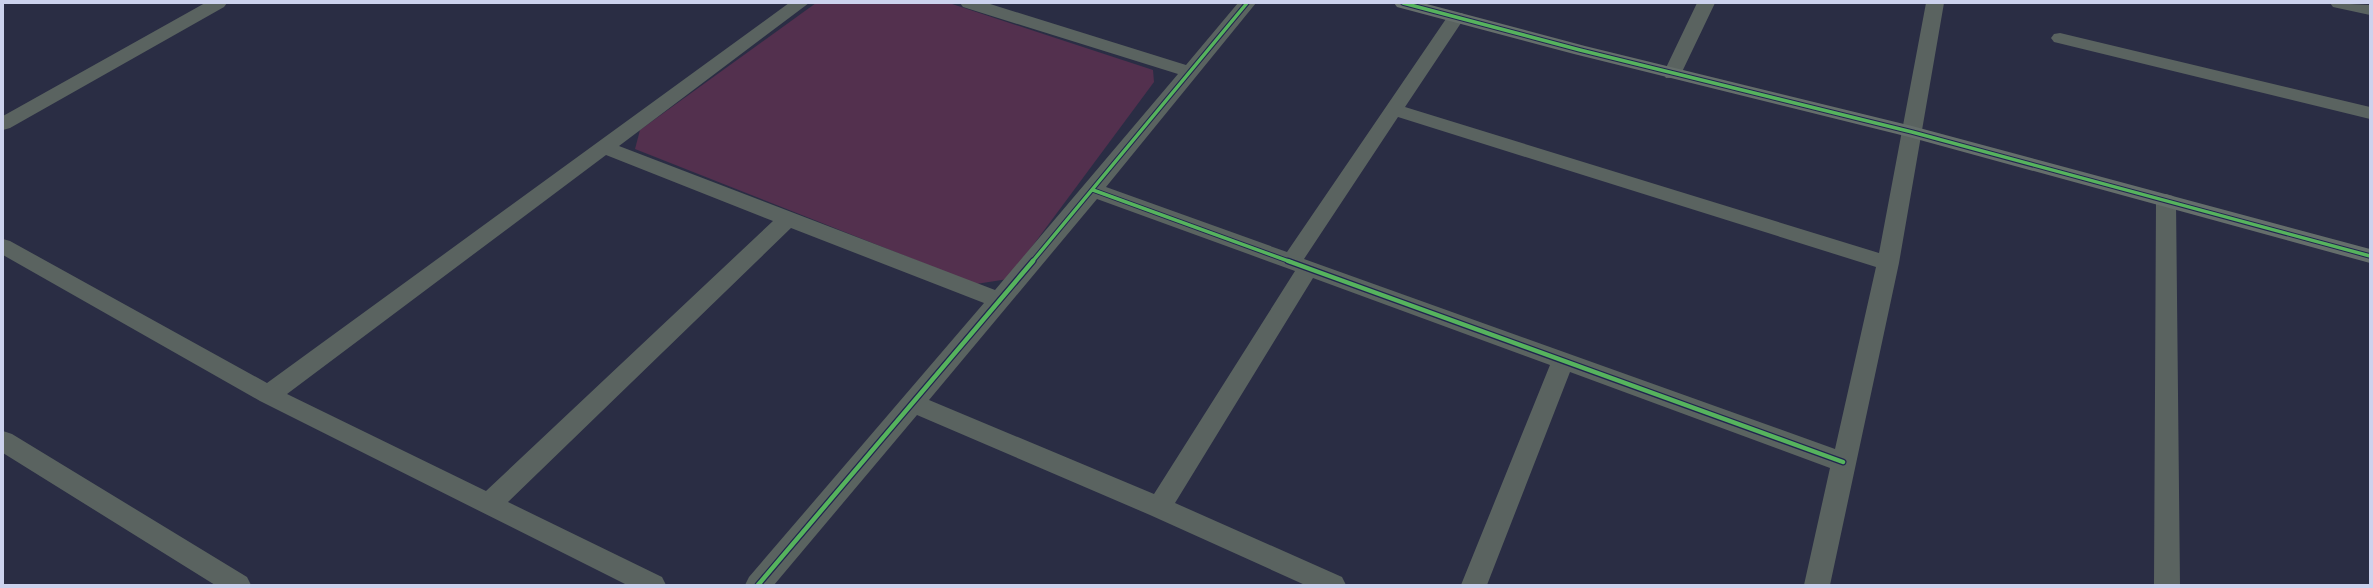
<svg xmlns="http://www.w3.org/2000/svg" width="2373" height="588" viewBox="0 0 2373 588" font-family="'Archivo Narrow',sans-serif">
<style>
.green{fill:#53304e}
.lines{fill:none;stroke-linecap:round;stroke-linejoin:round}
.street{fill:#5a6360;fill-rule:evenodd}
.secondary{fill:#656e6b;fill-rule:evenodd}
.cycleway-far1-casing{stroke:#20254f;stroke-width:5.5}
.cycleway-casing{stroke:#20254f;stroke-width:7}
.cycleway-far1{stroke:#56b35d;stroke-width:3.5}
.cycleway{stroke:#56b35d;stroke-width:4.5}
</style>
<rect width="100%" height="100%" fill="#2a2d44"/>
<path class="green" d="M 816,3 L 949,3 L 1153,70 L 1154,82 L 1008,279 L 976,284 L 635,149 L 640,130 Z"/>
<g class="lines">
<path class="street" d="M 205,3 L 227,3 L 224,7 L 10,128 L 3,130 L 3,116 Z
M 789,3 L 809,3 L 619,146 L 995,290 L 1178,74 L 963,7 L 960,3 L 987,3 L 1186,65 L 1238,3 L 1256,3 L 1106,187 L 1287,252 L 1450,13 L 1462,13 L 1465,17 L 1405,107 L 1879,253 L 1926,3 L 1944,3 L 1899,263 L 1830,585 L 1804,585 L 1830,468 L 1570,372 L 1487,585 L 1461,585 L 1550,365 L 1313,278 L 1175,503 L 1342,577 L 1346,585 L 1305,585 L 1150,515 L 917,415 L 774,585 L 745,585 L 749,577 L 984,303 L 791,228 L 508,502 L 662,577 L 666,585 L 627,585 L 260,401 L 3,255 L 3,239 L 10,241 L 267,383 ZM 1398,117 L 1876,267 L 1835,449 L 1304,259 ZM 606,155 L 773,221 L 486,491 L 287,394 ZM 1097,199 L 1295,271 L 1154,494 L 929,400 Z
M 1697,3 L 1715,3 L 1681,74 L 1678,78 L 1666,78 L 1663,74 Z
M 2330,3 L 2370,5 L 2370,15 L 2333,7 Z
M 2060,33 L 2370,107 L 2370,119 L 2054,42 L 2051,38 L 2054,34 Z
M 2166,194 L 2173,196 L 2176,201 L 2180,585 L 2154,585 L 2156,201 L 2159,196 Z
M 3,431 L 12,434 L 247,577 L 251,585 L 215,585 L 3,453 Z"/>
<path class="secondary" d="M 1394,3 L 1423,3 L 1585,46 L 1912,126 L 2370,249 L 2370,263 L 1909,137 L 1574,54 L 1397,7 Z"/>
<g class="cycleway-far1-casing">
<path id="cycleway-far1" d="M 1403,3 L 1580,50 L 1912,132 L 2370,256
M 1093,190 L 1291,262
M 1032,262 L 1247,3"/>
</g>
<g class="cycleway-casing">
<path id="cycleway" d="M 1288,261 L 1843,462
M 758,585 L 1033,261"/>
</g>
<use href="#cycleway-far1" class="cycleway-far1"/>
<use href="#cycleway" class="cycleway"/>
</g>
<rect width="2373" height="588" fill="none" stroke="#ccd2ed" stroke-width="8"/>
</svg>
